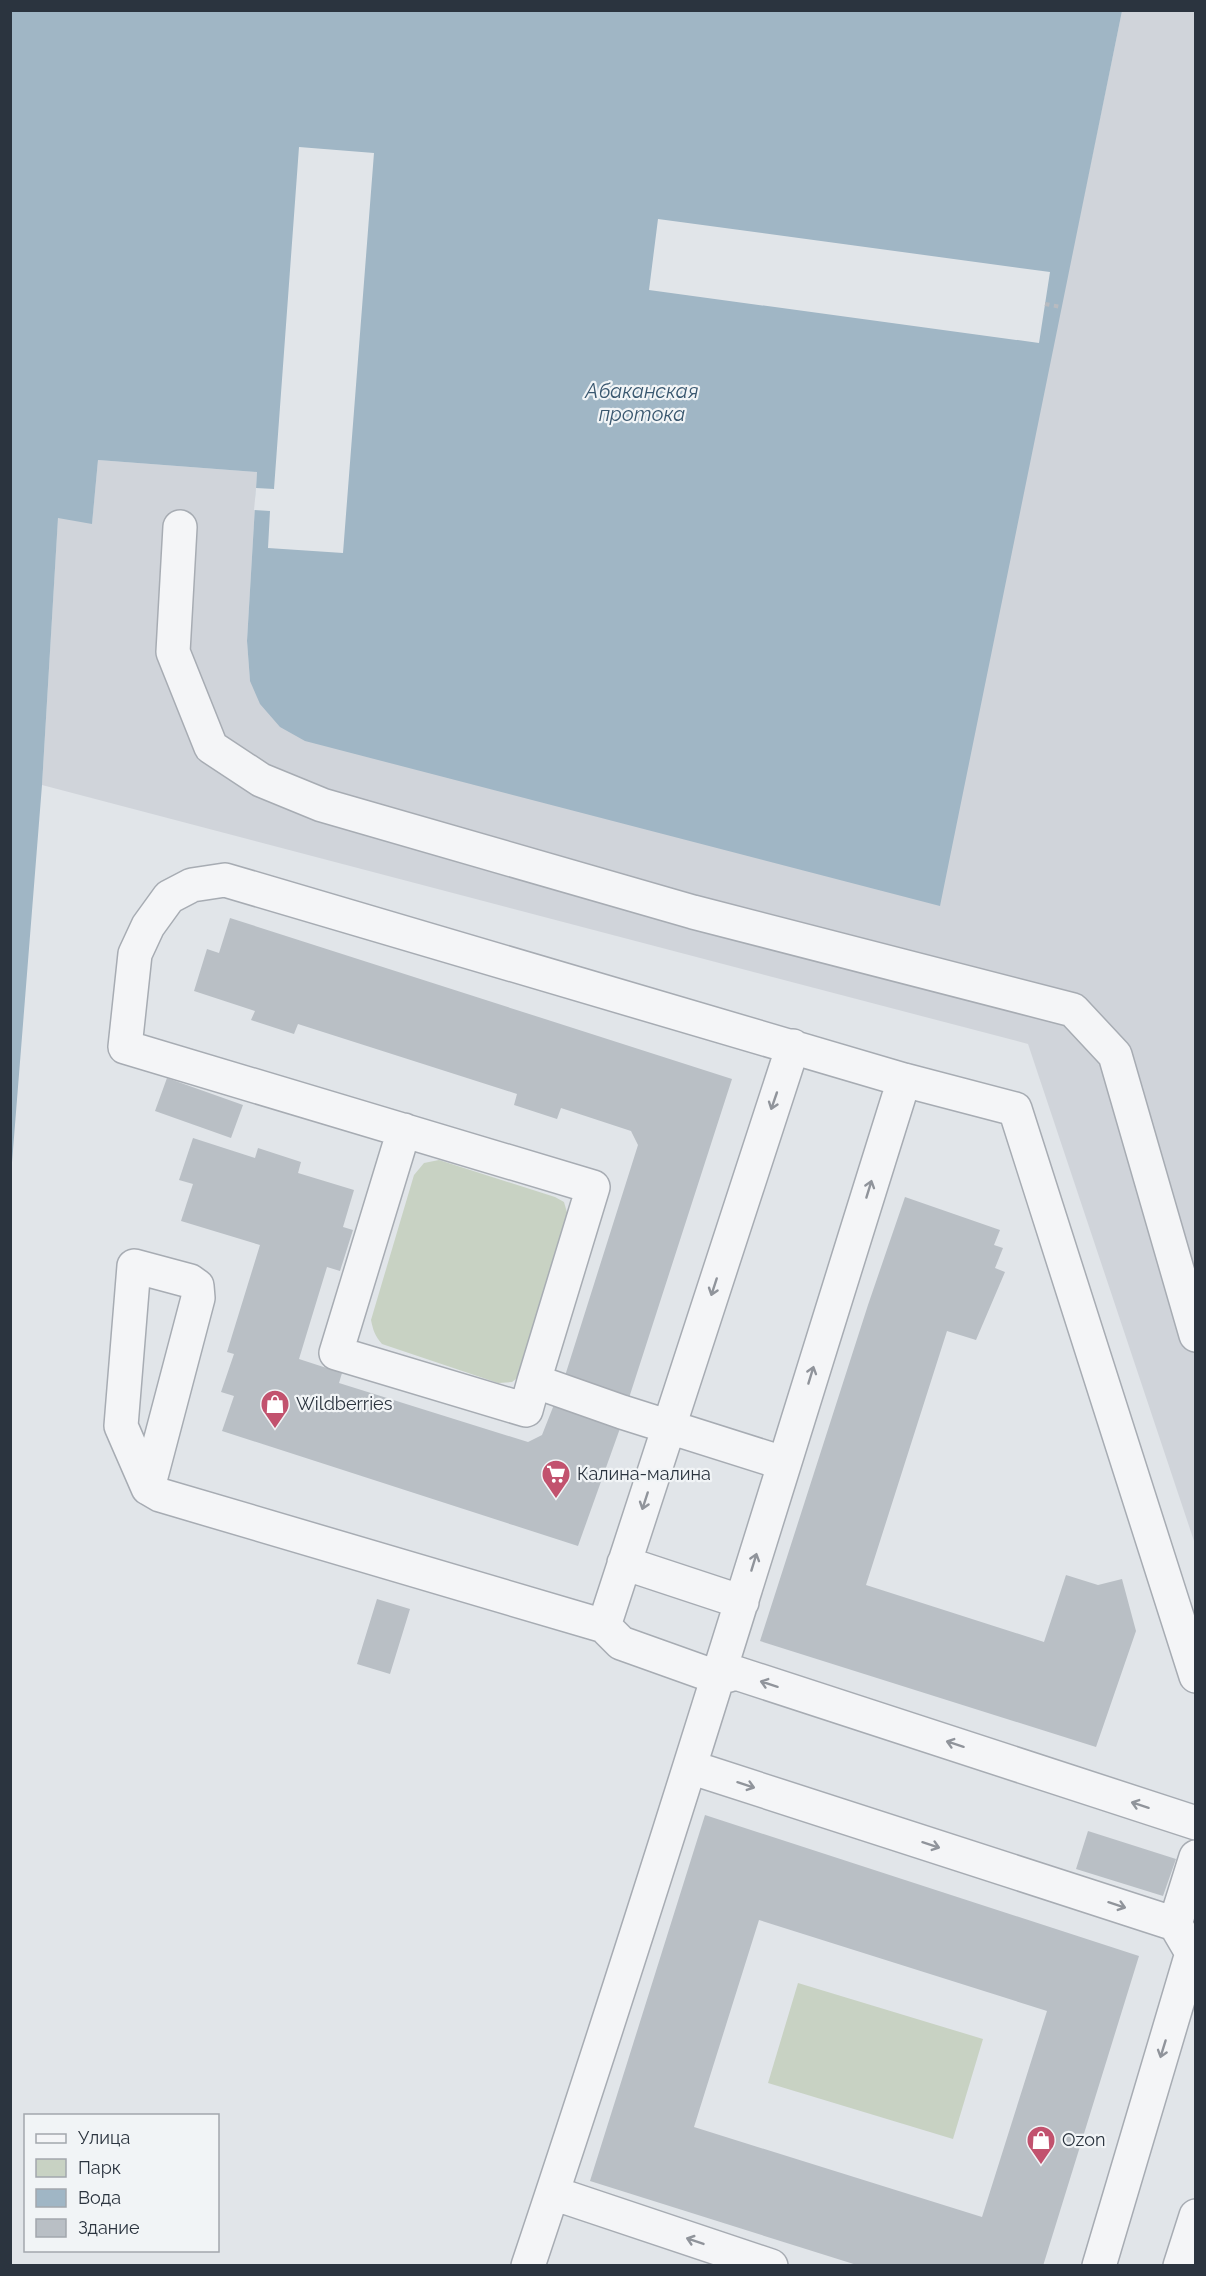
<svg xmlns="http://www.w3.org/2000/svg" width="1206" height="2276" viewBox="0 0 1206 2276" font-family="Raleway,sans-serif">
<style>
.built{fill:#d0d4da}
.green{fill:#c8d2c3}
.water{fill:#a0b6c5}
.pier{fill:#e1e5e9}
.building{fill:#b9bfc5;fill-rule:evenodd}
.lines{fill:none;stroke-linecap:round;stroke-linejoin:round}
.minor-casing{stroke:#a7acb3;stroke-width:36}
.path{stroke:#b8bbc0;stroke-width:4;stroke-dasharray:4.5 4.5;stroke-linecap:butt}
.minor{stroke:#f4f5f7;stroke-width:33}
.oneway{stroke:#90949b}
.labels{text-anchor:middle;stroke-width:4.5;stroke-linejoin:round;paint-order:stroke}
.poi-label{font-size:18px;fill:#2b343f;stroke:#f1f4f6;text-anchor:start}
.water-label{font-size:20px;font-style:italic;fill:#39576f;stroke:#f1f4f6}
</style>
<rect width="100%" height="100%" fill="#e1e5e9"/>
<path class="built" d="M 1122,11 L 1195,11 L 1195,1544 L 1028,1044 L 42,785 L 58,517 L 92,523 L 98,460 L 257,472 L 247,641 L 250,681 L 1061,307 Z"/>
<path class="green" d="M 439,1160 L 555,1197 L 564,1202 L 568,1216 L 525,1372 L 512,1382 L 498,1383 L 382,1344 C 375,1336 373,1330 371,1320 L 414,1175 L 424,1163 Z
M 798,1983 L 983,2039 L 953,2139 L 768,2083 Z"/>
<path class="water" d="M 11,11 L 1122,11 L 940,906 L 305,741 L 280,727 L 260,704 L 250,681 L 247,641 L 257,472 L 98,460 L 92,524 L 58,518 L 42,785 L 11,1175 Z"/>
<path class="pier" d="M 299,147 L 374,153 L 343,553 L 268,548 L 270,511 L 254,510 L 256,488 L 274,489 Z
M 658,219 L 1050,272 L 1039,343 L 649,290 Z"/>
<path class="building" d="M 230,918 L 732,1079 L 628,1401 L 564,1379 L 638,1145 L 631,1131 L 561,1108 L 557,1119 L 514,1105 L 517,1094 L 298,1024 L 294,1034 L 251,1020 L 255,1011 L 194,991 L 207,949 L 219,953 Z
M 167,1078 L 243,1105 L 231,1138 L 155,1111 Z
M 193,1138 L 255,1158 L 258,1148 L 301,1162 L 298,1173 L 354,1190 L 343,1227 L 353,1230 L 340,1271 L 327,1267 L 299,1359 L 342,1373 L 339,1383 L 528,1442 L 542,1435 L 557,1397 L 623,1420 L 578,1546 L 222,1431 L 234,1396 L 221,1392 L 234,1354 L 227,1352 L 260,1245 L 181,1221 L 193,1184 L 179,1180 Z
M 905,1197 L 1000,1230 L 994,1245 L 1003,1248 L 995,1268 L 1005,1272 L 976,1340 L 947,1331 L 866,1585 L 1044,1642 L 1066,1575 L 1098,1585 L 1122,1579 L 1136,1631 L 1096,1747 L 760,1641 L 868,1305 Z
M 377,1599 L 410,1609 L 390,1674 L 357,1664 Z
M 705,1815 L 1139,1956 L 1043,2266 L 860,2266 L 590,2181 ZM 759,1920 L 1047,2011 L 982,2217 L 694,2127 Z
M 1088,1831 L 1176,1859 L 1163,1896 L 1076,1869 Z"/>
<g class="lines">
<g class="minor-casing">
<path id="minor" d="M 180,527 L 173,652 L 211,747 L 261,780 L 322,805 L 693,912 L 1073,1010 L 1115,1055 L 1196,1335
M 404,1130 L 336,1353 L 526,1410 L 534,1381
M 783,1463 L 622,1412 L 534,1381 L 593,1187 L 125,1047 L 135,954 L 148,926 L 169,897 L 192,885 L 225,880 L 904,1080 L 1015,1109 L 1196,1676
M 148,1488 L 198,1298 L 197,1286 L 190,1281 L 134,1266 L 121,1426 L 148,1488 L 160,1495 L 604,1626 L 621,1643 L 719,1678 L 736,1673 L 1196,1823
M 624,1563 L 742,1602
M 604,1626 L 793,1046
M 690,1767 L 1175,1924 L 1192,1953 L 1099,2266
M 1175,1924 L 1196,1857
M 553,2193 L 771,2266
M 528,2266 C 660,1872 780,1475 904,1080
M 1180,2266 L 1196,2216"/>
</g>
<path class="path" d="M 1045,304 L 1061,307"/>
<use href="#minor" class="minor"/>
</g>
<defs><path id="oneway-shaft" d="M-6 0H5M1.5-3L5.5 0L1.5 3" fill="none" stroke-width="1.6" stroke-linecap="round" stroke-linejoin="round" transform="scale(1.5)"/></defs>
<g class="oneway">
<use href="#oneway-shaft" transform="translate(774 1101) rotate(109)"/>
<use href="#oneway-shaft" transform="translate(869 1189) rotate(-73)"/>
<use href="#oneway-shaft" transform="translate(714 1287) rotate(108)"/>
<use href="#oneway-shaft" transform="translate(811 1375) rotate(-73)"/>
<use href="#oneway-shaft" transform="translate(645 1501) rotate(108)"/>
<use href="#oneway-shaft" transform="translate(754 1562) rotate(-73)"/>
<use href="#oneway-shaft" transform="translate(769 1684) rotate(-162)"/>
<use href="#oneway-shaft" transform="translate(955 1744) rotate(-162)"/>
<use href="#oneway-shaft" transform="translate(746 1785) rotate(18)"/>
<use href="#oneway-shaft" transform="translate(1140 1805) rotate(-162)"/>
<use href="#oneway-shaft" transform="translate(931 1845) rotate(18)"/>
<use href="#oneway-shaft" transform="translate(1117 1905) rotate(18)"/>
<use href="#oneway-shaft" transform="translate(1163 2049) rotate(107)"/>
<use href="#oneway-shaft" transform="translate(695 2241) rotate(-161)"/>
</g>
<defs>
<g id="shop-pin" transform="scale(1.5)"><path d="M0 17L-7.5 6A9.5 9.5 0 1 1 7.5 6Z" fill="#c2526e" stroke="#f1f4f6"/><path d="M-5-2.5h2.3a2.7 3.5 0 0 1 5.4 0H5L5.5 6h-11ZM-1.5-2.5h3a1.5 2.3 0 0 0-3 0Z" fill="#fff"/></g>
<g id="supermarket-pin" transform="scale(1.5)"><path d="M0 17L-7.5 6A9.5 9.5 0 1 1 7.5 6Z" fill="#c2526e" stroke="#f1f4f6"/><path d="M-6-5.5h2.5l.6 2H6L4.5 2H-2.5L-4.4-4H-6ZM-1.5 3.2a1.3 1.3 0 1 0 .1 0ZM3 3.2a1.3 1.3 0 1 0 .1 0Z" fill="#fff"/></g>
</defs>
<g fill-rule="evenodd">
<use href="#shop-pin" x="275" y="1404"/>
<use href="#supermarket-pin" x="556" y="1474"/>
<use href="#shop-pin" x="1041" y="2140"/>
</g>
<g class="labels">
<g class="poi-label">
<text x="296" y="1410">Wildberries</text>
<text x="577" y="1480">Калина-малина</text>
<text x="1062" y="2146">Ozon</text>
</g>
<g class="water-label">
<text x="642" y="398">Абаканская<tspan x="642" dy="23">протока</tspan></text>
</g>
</g>
<rect width="1206" height="2276" fill="none" stroke="#2b343f" stroke-width="24"/>
<rect x="24" y="2114" width="195" height="138" fill="#f1f4f6" stroke="#a2a7ad" stroke-width="1.5"/>
<rect x="36" y="2134" width="30" height="9" fill="#f4f5f7" stroke="#a2a7ad" stroke-width="1.5"/>
<text x="78" y="2144" font-size="18" fill="#2b343f">Улица</text>
<rect x="36" y="2159" width="30" height="18" fill="#c8d2c3" stroke="#a2a7ad" stroke-width="1.5"/>
<text x="78" y="2174" font-size="18" fill="#2b343f">Парк</text>
<rect x="36" y="2189" width="30" height="18" fill="#a0b6c5" stroke="#a2a7ad" stroke-width="1.5"/>
<text x="78" y="2204" font-size="18" fill="#2b343f">Вода</text>
<rect x="36" y="2219" width="30" height="18" fill="#b9bfc5" stroke="#a2a7ad" stroke-width="1.5"/>
<text x="78" y="2234" font-size="18" fill="#2b343f">Здание</text>
</svg>
